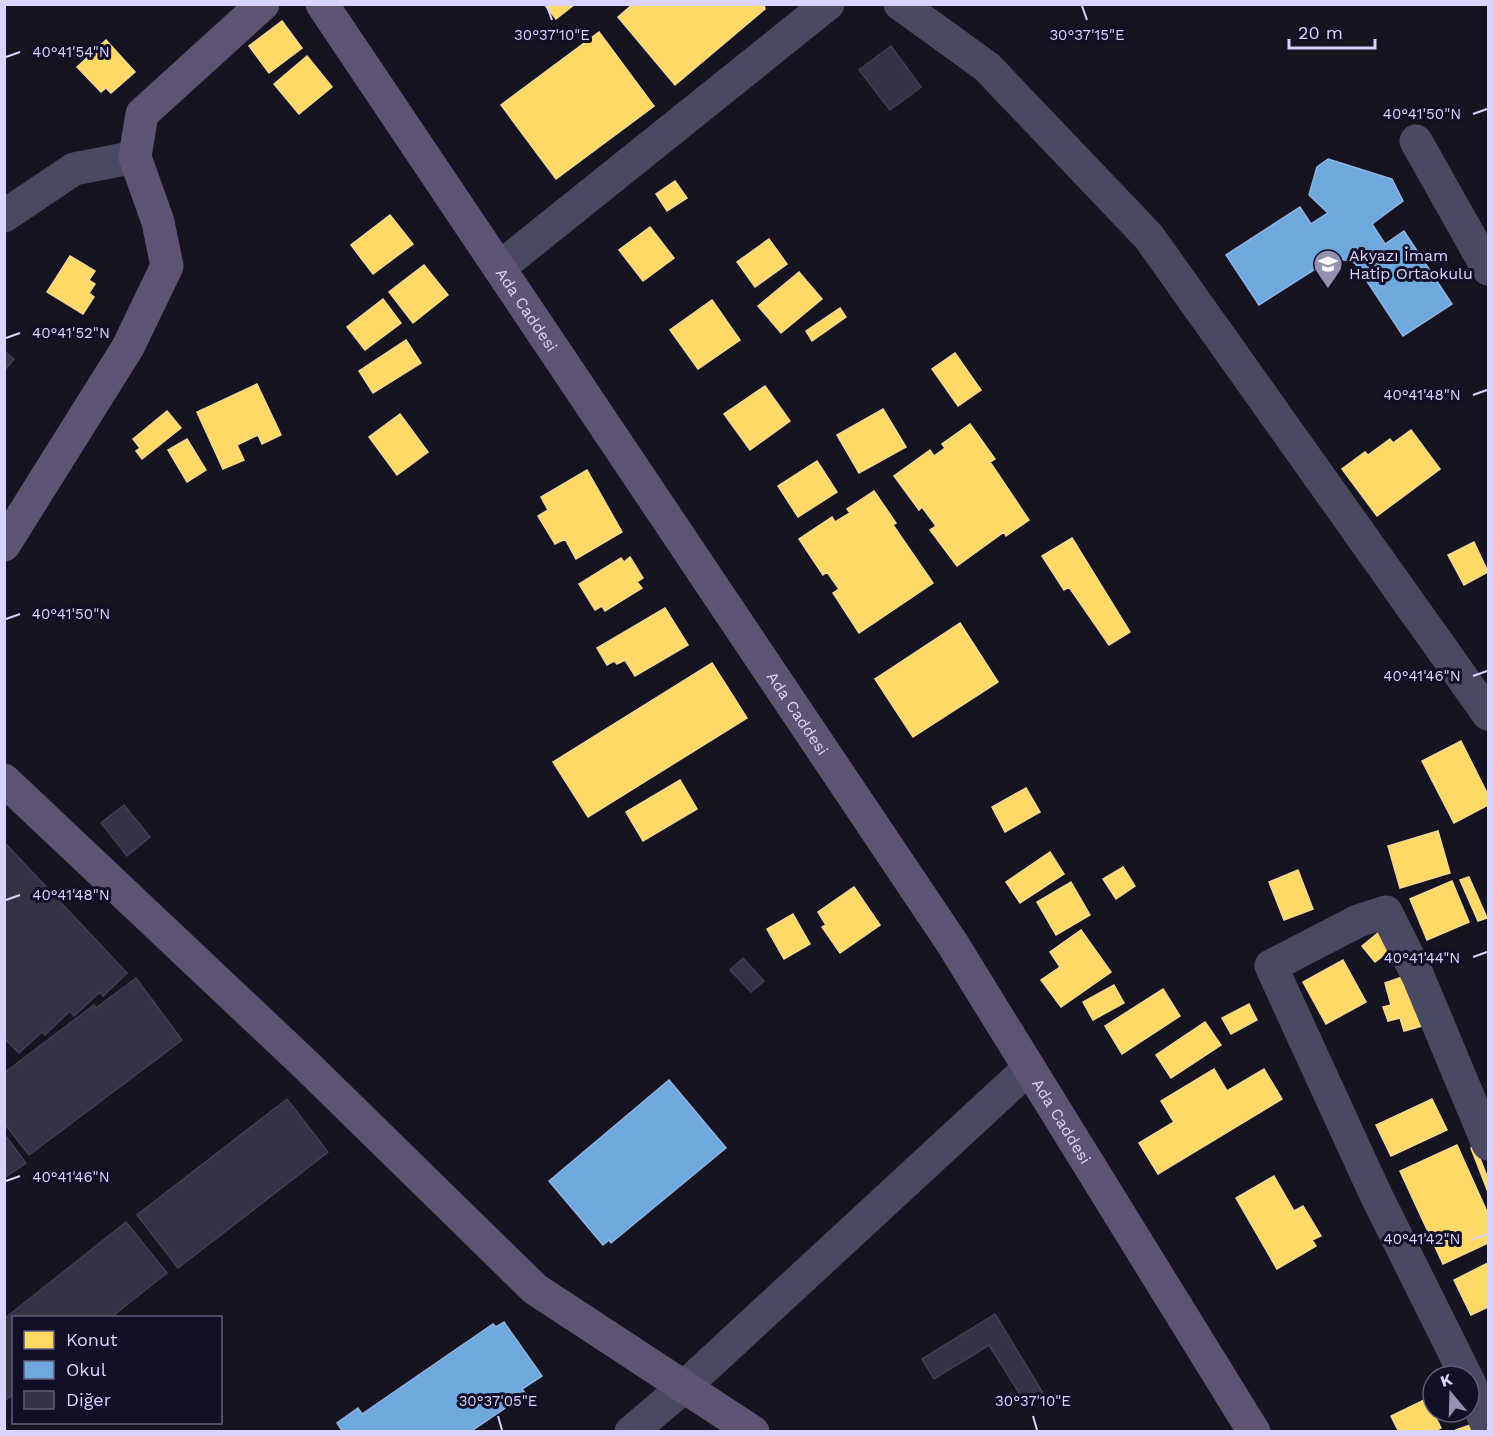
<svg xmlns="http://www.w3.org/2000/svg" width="1493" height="1436" viewBox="0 0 1493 1436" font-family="'Work Sans',sans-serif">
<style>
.homes{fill:#ffd966;stroke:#f4d894;stroke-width:1.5}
.schools{fill:#6fa8dc;stroke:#8fb5e6;stroke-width:1.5}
.building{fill:#343243;stroke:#433f54;stroke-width:1.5}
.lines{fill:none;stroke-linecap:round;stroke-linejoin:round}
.minor{stroke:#4a4962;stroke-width:33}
.major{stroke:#5e5373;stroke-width:33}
.ticks{fill:none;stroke:#d9d4ff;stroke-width:2}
.labels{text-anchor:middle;stroke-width:6;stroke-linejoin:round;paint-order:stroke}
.poi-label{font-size:16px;fill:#d9d4ff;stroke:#130f26;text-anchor:start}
.street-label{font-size:16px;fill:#d9d4ff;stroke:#130f26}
.ticks-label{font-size:15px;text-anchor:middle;fill:#d9d4ff;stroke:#130f26;stroke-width:6;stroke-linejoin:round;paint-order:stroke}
</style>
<rect width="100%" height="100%" fill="#161421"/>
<path class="homes" d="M 544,4 L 575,4 L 556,19 Z
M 633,4 L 764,4 L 765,9 L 675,85 L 618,17 Z
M 282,21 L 302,48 L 269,73 L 249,46 Z
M 599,32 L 654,106 L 556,179 L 501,105 Z
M 106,40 L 135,72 L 111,93 L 106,88 L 101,92 L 77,67 Z
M 307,56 L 332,87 L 299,114 L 274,84 Z
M 675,181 L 687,198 L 667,211 L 656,194 Z
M 390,215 L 413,244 L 373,274 L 351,245 Z
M 650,227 L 674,258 L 643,281 L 619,250 Z
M 769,239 L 787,264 L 755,287 L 737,262 Z
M 70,256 L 95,271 L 89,280 L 95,284 L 89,293 L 94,297 L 83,314 L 47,292 Z
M 424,265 L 448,295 L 413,323 L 389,292 Z
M 799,272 L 822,299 L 781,333 L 758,306 Z
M 383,299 L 401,323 L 365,350 L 347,327 Z
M 712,300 L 740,340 L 698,369 L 670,330 Z
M 840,308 L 846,317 L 812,341 L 806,331 Z
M 406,340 L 421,363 L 373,393 L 359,371 Z
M 955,353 L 981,390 L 958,406 L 932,369 Z
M 257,384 L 281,435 L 262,444 L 258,435 L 237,445 L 244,460 L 223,469 L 197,412 Z
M 765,386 L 790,421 L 750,450 L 724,414 Z
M 883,409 L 906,447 L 859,473 L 837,435 Z
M 167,411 L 181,428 L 142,459 L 136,451 L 140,448 L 133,439 Z
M 400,414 L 428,452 L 397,475 L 369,437 Z
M 970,424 L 995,459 L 990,462 L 1029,520 L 1006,536 L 1004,532 L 957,566 L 930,530 L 936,526 L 922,507 L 919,510 L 894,476 L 930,450 L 934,456 L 945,448 L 942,444 Z
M 1411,430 L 1440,469 L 1377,516 L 1342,469 L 1365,452 L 1368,455 L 1390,439 L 1393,443 Z
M 187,439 L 206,470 L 187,482 L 168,450 Z
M 817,461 L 837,492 L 798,517 L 778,486 Z
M 587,470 L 622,532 L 576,559 L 565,539 L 555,544 L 538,516 L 548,510 L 541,497 Z
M 874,491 L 896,523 L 893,525 L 933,583 L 859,633 L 833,593 L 839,589 L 827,572 L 823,575 L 799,539 L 832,517 L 835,522 L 850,513 L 847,509 Z
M 1072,538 L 1130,632 L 1109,645 L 1069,587 L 1064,590 L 1042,556 Z
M 1474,542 L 1488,572 L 1464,585 L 1448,555 Z
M 630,557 L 643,578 L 637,582 L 642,588 L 605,611 L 602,606 L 595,610 L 579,584 L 621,558 L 624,562 Z
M 665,608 L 688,645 L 635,676 L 625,660 L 617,664 L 614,661 L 607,665 L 597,648 Z
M 960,623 L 998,682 L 913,737 L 875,679 Z
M 712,663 L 747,718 L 588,817 L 553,762 Z
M 1461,741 L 1488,795 L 1488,805 L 1454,823 L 1422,761 Z
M 680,780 L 697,809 L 643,841 L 626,812 Z
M 1026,788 L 1040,812 L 1005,832 L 992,807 Z
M 1438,831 L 1450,873 L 1400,888 L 1388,846 Z
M 1050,852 L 1064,874 L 1020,903 L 1006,882 Z
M 1123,867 L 1135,886 L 1116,899 L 1103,879 Z
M 1298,870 L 1313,909 L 1284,920 L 1269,882 Z
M 1469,877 L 1487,918 L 1478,921 L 1460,880 Z
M 1452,881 L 1469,922 L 1427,940 L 1410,899 Z
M 1071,882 L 1090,915 L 1056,935 L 1037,902 Z
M 854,887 L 880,925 L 840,953 L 822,927 L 826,925 L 818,912 Z
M 793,914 L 810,944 L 784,959 L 767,929 Z
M 1081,930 L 1111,972 L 1061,1007 L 1041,980 L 1060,967 L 1050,952 Z
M 1379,932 L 1392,949 L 1375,962 L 1362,946 Z
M 1343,960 L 1366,1002 L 1326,1024 L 1303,982 Z
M 1402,977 L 1426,1025 L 1404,1031 L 1400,1018 L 1388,1021 L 1383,1007 L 1391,1005 L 1385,983 Z
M 1114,985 L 1124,1003 L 1093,1020 L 1083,1002 Z
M 1163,989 L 1180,1016 L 1122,1054 L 1105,1026 Z
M 1249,1004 L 1257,1020 L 1231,1034 L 1222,1018 Z
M 1205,1022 L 1221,1045 L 1171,1078 L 1156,1055 Z
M 1214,1069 L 1227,1091 L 1264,1069 L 1282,1099 L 1158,1174 L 1139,1143 L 1174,1122 L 1161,1101 Z
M 1432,1099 L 1447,1130 L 1391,1156 L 1376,1125 Z
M 1457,1145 L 1488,1214 L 1488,1243 L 1443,1264 L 1400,1171 Z
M 1475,1146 L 1488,1179 L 1488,1192 L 1471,1148 Z
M 1274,1176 L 1294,1211 L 1303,1206 L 1321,1236 L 1312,1240 L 1316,1246 L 1277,1269 L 1236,1198 Z
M 1488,1263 L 1488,1307 L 1471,1315 L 1454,1280 Z
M 1430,1397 L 1432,1410 L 1441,1428 L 1433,1432 L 1399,1432 L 1391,1416 Z
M 1473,1424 L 1475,1432 L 1457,1432 L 1456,1430 Z"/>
<path class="schools" d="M 1328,159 L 1392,179 L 1403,201 L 1372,224 L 1385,244 L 1404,231 L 1452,304 L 1403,336 L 1355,263 L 1334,257 L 1259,305 L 1226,255 L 1300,207 L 1311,224 L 1328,213 L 1309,195 L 1317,167 Z
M 669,1080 L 726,1148 L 611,1243 L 609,1240 L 603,1245 L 549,1181 Z
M 504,1322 L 542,1376 L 522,1389 L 526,1394 L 470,1432 L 343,1432 L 337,1423 L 358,1408 L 362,1414 L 493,1324 L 496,1327 Z"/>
<path class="building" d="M 891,46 L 921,87 L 890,110 L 859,70 Z
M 4,351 L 14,359 L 4,371 Z
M 124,805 L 150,837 L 127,856 L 101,823 Z
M 4,842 L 127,973 L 103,996 L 100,992 L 74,1016 L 70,1011 L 45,1035 L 42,1032 L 19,1053 L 4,1038 Z
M 743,958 L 764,981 L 751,992 L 730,970 Z
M 136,978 L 182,1040 L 29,1155 L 4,1123 L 4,1073 L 94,1005 L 96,1008 Z
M 287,1099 L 328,1152 L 178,1268 L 137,1215 Z
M 4,1134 L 26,1163 L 4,1178 Z
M 126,1222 L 167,1273 L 110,1318 L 14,1318 L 14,1394 L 4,1401 L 4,1319 Z
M 995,1314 L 1043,1393 L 1026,1404 L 989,1345 L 934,1379 L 922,1359 Z"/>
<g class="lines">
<path class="minor" d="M 900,4 L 987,67 L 1149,237 L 1488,714
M 1416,141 L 1488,269
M 4,216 L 74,169 L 135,157
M 499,268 L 828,4
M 1466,1376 L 1375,1193 L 1271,966 L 1358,921 L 1386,912 L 1418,976 L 1488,1144
M 1469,1382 L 1488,1428
M 631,1432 L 684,1387 L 1029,1068"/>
<g class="major">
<path id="s1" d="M 322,4 L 952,943 L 1254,1432"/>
<path d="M 4,545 L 128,347 L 167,266 L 158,222 L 135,157 L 142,114 L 263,4"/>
<path d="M 4,780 L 306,1065 L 535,1289 L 753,1432"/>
</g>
</g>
<path class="ticks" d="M 547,6 L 552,20M 1082,6 L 1087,20M 6,57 L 20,52M 1473,114 L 1487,109M 6,338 L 20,333M 1473,395 L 1487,390M 6,619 L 20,614M 1473,676 L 1487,671M 6,900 L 20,895M 1473,957 L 1487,952M 6,1181 L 20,1176M 1473,1239 L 1487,1234M 498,1416 L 502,1430M 1033,1416 L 1037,1430"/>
<defs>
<g id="school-pin" transform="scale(1.5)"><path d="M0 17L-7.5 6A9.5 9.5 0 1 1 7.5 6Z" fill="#9591b1" stroke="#130f26"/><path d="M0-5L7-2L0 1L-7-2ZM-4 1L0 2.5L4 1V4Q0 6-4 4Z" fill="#fff"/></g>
</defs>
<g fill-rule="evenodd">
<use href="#school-pin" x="1328" y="264"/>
</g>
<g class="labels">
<g class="poi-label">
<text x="1349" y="261">Akyazı İmam<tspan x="1349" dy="18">Hatip Ortaokulu</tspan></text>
</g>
<g class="street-label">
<text dy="6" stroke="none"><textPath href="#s1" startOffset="368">Ada Caddesi</textPath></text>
<text dy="6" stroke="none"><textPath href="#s1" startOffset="854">Ada Caddesi</textPath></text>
<text dy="6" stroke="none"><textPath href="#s1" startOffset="1340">Ada Caddesi</textPath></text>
</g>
</g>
<g class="ticks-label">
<text x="552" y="40">30°37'10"E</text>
<text x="1087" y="40">30°37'15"E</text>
<text x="71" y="57">40°41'54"N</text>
<text x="1422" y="119">40°41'50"N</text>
<text x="71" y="338">40°41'52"N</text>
<text x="1422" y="400">40°41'48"N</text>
<text x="71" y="619">40°41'50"N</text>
<text x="1422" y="681">40°41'46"N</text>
<text x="71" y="900">40°41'48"N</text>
<text x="1422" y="963">40°41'44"N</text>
<text x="71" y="1182">40°41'46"N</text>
<text x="1422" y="1244">40°41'42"N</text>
<text x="498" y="1406">30°37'05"E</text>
<text x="1033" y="1406">30°37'10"E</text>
</g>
<rect width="1493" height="1436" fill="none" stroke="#d9d4ff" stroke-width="12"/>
<rect x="12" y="1316" width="210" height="108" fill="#130f26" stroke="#625e7d" stroke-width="1.5"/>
<rect x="24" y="1331" width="30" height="18" fill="#ffd966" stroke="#625e7d" stroke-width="1.5"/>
<text x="66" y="1346" font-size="18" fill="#d9d4ff">Konut</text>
<rect x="24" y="1361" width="30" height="18" fill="#6fa8dc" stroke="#625e7d" stroke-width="1.5"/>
<text x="66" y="1376" font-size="18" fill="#d9d4ff">Okul</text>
<rect x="24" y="1391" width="30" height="18" fill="#343243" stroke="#625e7d" stroke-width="1.5"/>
<text x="66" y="1406" font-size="18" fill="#d9d4ff">Diğer</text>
<g transform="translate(1451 1394) rotate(341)"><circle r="28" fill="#130f26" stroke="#625e7d" stroke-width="1.5"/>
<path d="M0-4.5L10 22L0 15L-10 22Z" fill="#9591b1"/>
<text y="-9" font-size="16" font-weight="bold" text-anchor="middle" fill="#d9d4ff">K</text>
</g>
<path d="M1289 39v9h86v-9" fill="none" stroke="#d9d4ff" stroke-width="3"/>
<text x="1298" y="39" font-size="18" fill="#d9d4ff" stroke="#130f26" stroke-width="4.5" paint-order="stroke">20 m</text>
</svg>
